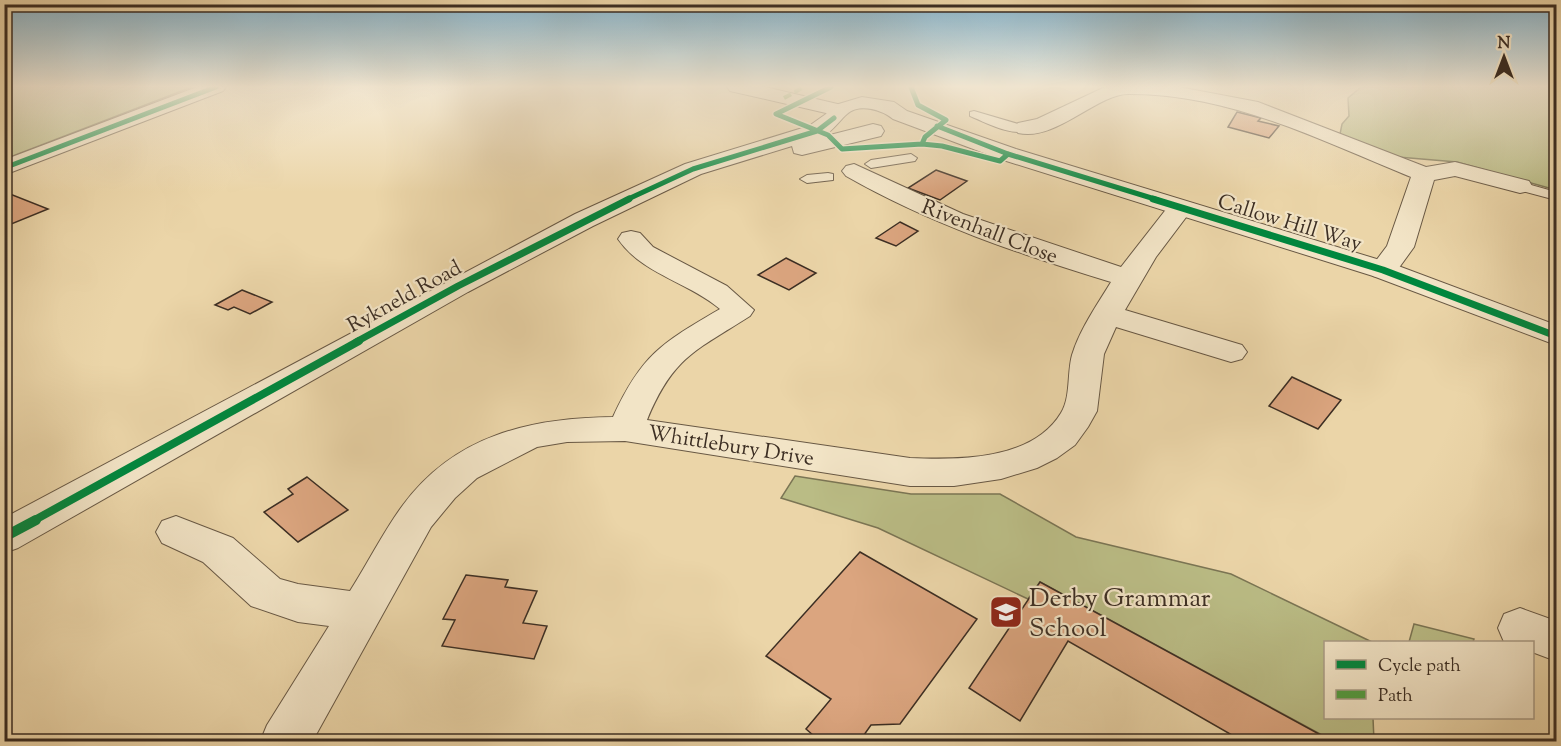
<svg xmlns="http://www.w3.org/2000/svg" width="1561" height="746" viewBox="0 0 1561 746" font-family="'Sorts Mill Goudy',serif">
<style>
.green{fill:#babc85;stroke:#7b7554;stroke-width:1.5}
.building{fill:#dba57f;stroke:#3c2e23;stroke-width:1.5}
.lines{fill:none;stroke-linecap:round;stroke-linejoin:round}
.service-casing{stroke:#685844;stroke-width:2}
.minor-casing{stroke:#685844;stroke-width:2}
.tertiary-casing{stroke:#685844;stroke-width:2}
.service{fill:#f2e4c6;fill-rule:evenodd}
.minor{fill:#f2e4c6;fill-rule:evenodd}
.tertiary{fill:#f2e4c6;fill-rule:evenodd}
.quiet{stroke:#529d40;stroke-width:4;stroke-dasharray:8 4;stroke-linecap:butt}
.cycleway-far3-casing{stroke:#f2e4c6;stroke-width:8}
.cycleway-far2-casing{stroke:#f2e4c6;stroke-width:10}
.cycleway-far1-casing{stroke:#f2e4c6;stroke-width:12}
.cycleway-casing{stroke:#f2e4c6;stroke-width:14}
.cycleway-far3{stroke:#00873e;stroke-width:5}
.cycleway-far2{stroke:#00873e;stroke-width:7}
.cycleway-far1{stroke:#00873e;stroke-width:8}
.cycleway{stroke:#00873e;stroke-width:10}
.labels{text-anchor:middle;stroke-width:4.5;stroke-linejoin:round;paint-order:stroke}
.street-label{font-size:21px;fill:#3c2e23;stroke:#f2e4c6}
.near-poi-label{font-size:26px;fill:#3c2e23;stroke:#f2e4c6;text-anchor:start}
</style>
<rect width="100%" height="100%" fill="#ebd5a8"/>
<filter id="stains"><feTurbulence type="fractalNoise" baseFrequency=".00333" numOctaves="4"/><feColorMatrix values="0 0 0 0 .2 0 0 0 0 .09 0 0 0 0 .02 0 0 0 .5 -.17"/></filter>
<radialGradient id="worn" r=".72"><stop offset=".6" stop-color="#630" stop-opacity="0"/><stop offset="1" stop-color="#630" stop-opacity=".3"/></radialGradient>
<path class="green" d="M 5,87 L 192,87 L 5,159 Z
M 1361,87 L 1556,87 L 1556,190 L 1457,162 L 1398,157 L 1376,150 L 1340,134 L 1342,124 L 1349,116 L 1348,98 Z
M 795,476 L 911,494 L 1000,494 L 1076,537 L 1231,574 L 1372,642 L 1326,642 L 1326,718 L 1373,718 L 1374,741 L 1333,741 L 1040,582 L 1028,599 L 878,528 L 781,498 Z
M 1414,624 L 1474,639 L 1473,642 L 1409,642 Z"/>
<path class="building" d="M 1237,112 L 1261,118 L 1258,121 L 1279,126 L 1269,138 L 1228,127 Z
M 936,170 L 967,181 L 940,200 L 908,188 Z
M 4,192 L 5,192 L 48,209 L 4,227 Z
M 900,222 L 918,231 L 896,246 L 876,238 Z
M 786,258 L 816,273 L 789,290 L 758,275 Z
M 242,290 L 272,302 L 250,314 L 234,307 L 228,310 L 215,305 Z
M 1292,377 L 1341,400 L 1318,429 L 1269,406 Z
M 307,477 L 348,510 L 298,542 L 264,512 L 293,494 L 288,489 Z
M 860,552 L 977,619 L 900,724 L 871,725 L 859,742 L 821,742 L 806,729 L 831,699 L 766,656 Z
M 466,575 L 508,580 L 505,587 L 537,591 L 523,623 L 547,626 L 534,659 L 442,646 L 455,620 L 443,619 Z
M 1040,582 L 1330,740 L 1330,742 L 1244,742 L 1068,641 L 1020,721 L 969,688 Z"/>
<g class="lines">
<g class="service-casing">
<path id="service" d="M 974,111 L 1032,128 C 1017,140 985,122 970,116 L 970,112 Z
M 911,154 L 917,158 L 915,161 L 871,168 L 865,164 L 871,160 Z
M 828,173 L 833,174 L 833,180 L 807,183 L 800,179 L 807,175 Z
M 1520,182 L 1556,192 L 1556,200 L 1515,189 L 1515,183 Z"/>
</g>
<g class="minor-casing">
<path id="minor" d="M 197,87 L 226,87 L 223,91 L 4,175 L 4,160 Z
M 727,87 L 765,87 L 846,106 L 849,110 L 846,114 L 839,116 L 730,91 Z
M 1105,87 L 1179,87 L 1258,102 L 1426,167 L 1455,162 L 1529,181 L 1532,186 L 1529,191 L 1520,193 L 1455,176 L 1434,180 L 1414,247 L 1393,276 L 1383,278 L 1373,276 L 1369,270 L 1387,246 L 1411,177 C 1320,140 1228,93 1128,94 C 1097,94 1055,142 1018,133 L 1015,128 L 1018,123 L 1037,119 Z
M 854,164 L 963,214 L 1121,267 L 1171,203 L 1180,200 L 1189,203 L 1193,208 L 1156,257 L 1125,310 L 1242,345 L 1247,352 L 1242,359 L 1231,362 L 1116,327 L 1104,354 L 1097,411 L 1088,427 L 1075,445 L 1057,458 L 1037,468 L 1001,479 L 954,486 L 910,486 L 625,441 L 567,442 L 537,447 L 477,478 L 455,498 L 431,527 L 312,742 L 260,742 L 267,725 L 329,626 L 298,622 L 251,606 L 203,562 L 162,543 L 156,532 L 162,521 L 176,516 L 233,538 L 280,579 L 298,584 L 350,591 C 368,563 383,532 403,505 C 455,435 530,418 613,417 C 642,354 662,343 720,309 C 688,282 642,274 618,239 L 622,233 L 631,231 L 640,233 L 653,247 L 727,286 L 754,310 L 750,316 C 695,351 673,357 647,420 L 910,458 C 958,460 1032,461 1061,413 C 1071,397 1067,373 1072,355 C 1080,329 1097,305 1111,282 C 1019,254 930,224 846,176 L 842,171 L 846,166 Z
M 1520,608 L 1556,621 L 1556,661 L 1532,652 L 1532,642 L 1504,642 L 1498,628 L 1504,614 Z"/>
</g>
<g class="tertiary-casing">
<path id="tertiary" d="M 862,97 L 894,102 L 907,111 L 1016,149 L 1393,264 L 1556,325 L 1556,345 L 1373,276 L 1000,159 L 893,119 C 882,110 860,103 847,114 C 838,122 833,131 822,137 L 873,124 L 881,126 L 884,131 L 881,136 L 802,155 L 794,153 L 792,146 L 701,174 L 593,226 L 468,292 L 18,548 L 4,553 L 4,518 L 575,214 L 685,164 L 809,126 L 826,114 L 832,106 Z"/>
</g>
<use href="#service" class="service"/>
<use href="#minor" class="minor"/>
<use href="#tertiary" class="tertiary"/>
<path class="quiet" d="M 784,98 L 804,87"/>
<g class="cycleway-far3-casing">
<path id="cycleway-far3" d="M 831,87 L 776,114 L 828,135 L 842,149 L 922,144 L 942,146 L 1000,161 L 1008,154
M 911,87 L 918,105 L 946,120 L 925,137 L 922,144
M 937,126 L 1008,154 L 1158,200
M 4,168 L 216,87
M 626,200 L 693,169 L 817,131 L 834,118"/>
</g>
<g class="cycleway-far2-casing">
<path id="cycleway-far2" d="M 1153,199 L 1383,270 L 1556,336
M 356,342 L 458,286 L 629,199"/>
</g>
<g class="cycleway-far1-casing">
<path id="cycleway-far1" d="M 33,521 L 359,341"/>
</g>
<g class="cycleway-casing">
<path id="cycleway" d="M 4,537 L 36,520"/>
</g>
<use href="#cycleway-far3" class="cycleway-far3"/>
<use href="#cycleway-far2" class="cycleway-far2"/>
<use href="#cycleway-far1" class="cycleway-far1"/>
<use href="#cycleway" class="cycleway"/>
</g>
<linearGradient id="sky" x2="0" y2="1"><stop stop-color="#88b6ce"/><stop offset="0.45" stop-color="#f6ecd8"/><stop offset="1" stop-color="#f6ecd8" stop-opacity="0"/></linearGradient>
<rect width="1561" height="192" fill="url(#sky)"/>
<defs>
<g id="school-square" transform="scale(1.725)"><rect x="-9" y="-9" width="18" height="18" rx="4" fill="#8f2418" stroke="#f2e4c6"/><path d="M0-5L7-2L0 1L-7-2ZM-4 1L0 2.5L4 1V4Q0 6-4 4Z" fill="#fff"/></g>
</defs>
<g fill-rule="evenodd">
<use href="#school-square" x="1006" y="612"/>
</g>
<g class="labels">
<g class="street-label">
<text transform="translate(1290 222) rotate(17)" y="7">Callow Hill Way</text>
<text transform="translate(990 231) rotate(21)" y="7">Rivenhall Close</text>
<text transform="translate(404 296) rotate(-29)" y="7">Rykneld Road</text>
<text transform="translate(731 445) rotate(9)" y="7">Whittlebury Drive</text>
</g>
<g class="near-poi-label">
<text x="1029" y="606">Derby Grammar<tspan x="1029" dy="30">School</tspan></text>
</g>
</g>
<rect width="1561" height="746" fill="none" stroke="#ebd5a8" stroke-width="24"/>
<rect x="6" y="6" width="1549" height="734" fill="none" stroke="#3c2e23" stroke-width="3"/>
<rect x="12" y="12" width="1537" height="722" fill="none" stroke="#3c2e23" stroke-width="1.5"/>
<rect x="1324" y="641" width="210" height="78" fill="#f2e4c6" stroke="#a99b85" stroke-width="1.5"/>
<rect x="1336" y="660" width="30" height="9" fill="#00873e" stroke="#a99b85" stroke-width="1.5"/>
<text x="1378" y="671" font-size="18" fill="#3c2e23">Cycle path</text>
<rect x="1336" y="690" width="30" height="9" fill="#529d40" stroke="#a99b85" stroke-width="1.5"/>
<text x="1378" y="701" font-size="18" fill="#3c2e23">Path</text>
<g transform="translate(1504 57)" stroke="#f2e4c6" stroke-width="4.5" paint-order="stroke">
<path d="M0-4.5L10 22L0 15L-10 22Z" fill="#3c2e23"/>
<text y="-9" font-size="16" font-weight="bold" text-anchor="middle" fill="#3c2e23">N</text>
</g>
<rect width="100%" height="100%" filter="url(#stains)"/>
<rect width="100%" height="100%" fill="url(#worn)"/>
</svg>
